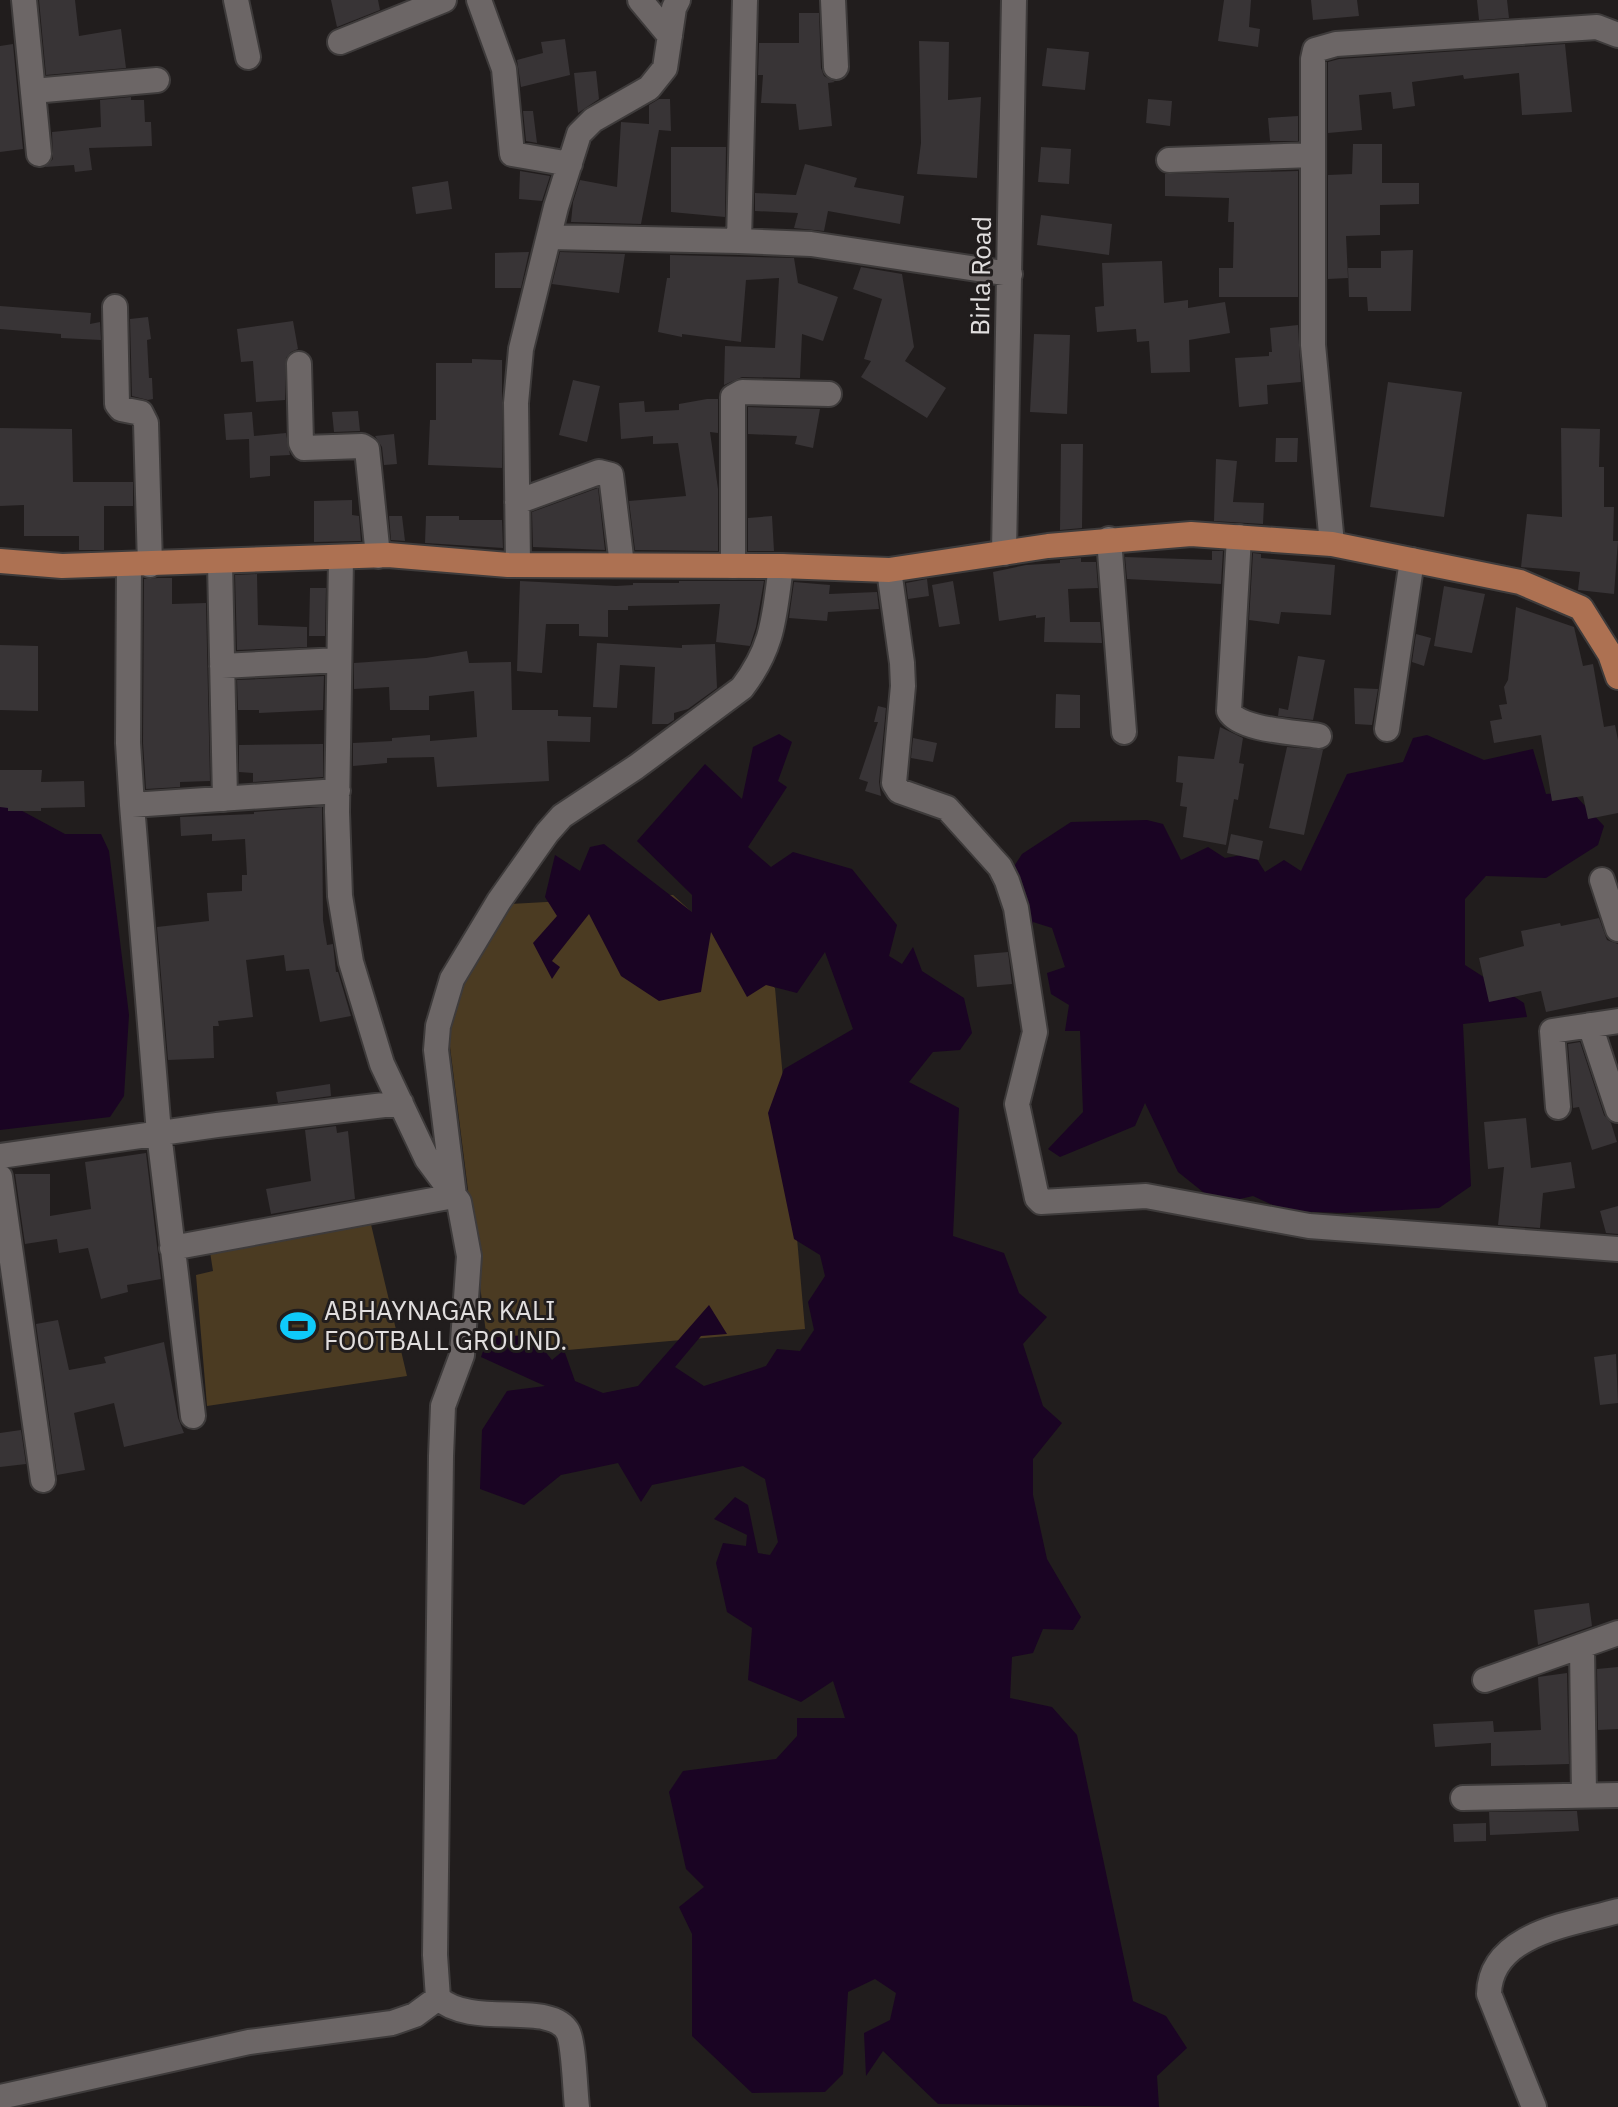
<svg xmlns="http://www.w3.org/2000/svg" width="1618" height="2107" viewBox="0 0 1618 2107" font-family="'IBM Plex Sans',sans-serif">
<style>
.green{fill:#4b3b22}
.water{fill:#1a0423}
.building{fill:#383436}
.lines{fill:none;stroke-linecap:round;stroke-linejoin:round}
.minor-casing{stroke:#3e3b3b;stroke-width:28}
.major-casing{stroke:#3e3b3b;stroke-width:28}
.minor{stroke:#6c6666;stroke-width:24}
.major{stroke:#ad7152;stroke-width:24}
.labels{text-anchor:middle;stroke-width:6;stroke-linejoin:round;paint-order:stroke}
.street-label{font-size:26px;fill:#e1dede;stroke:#211d1d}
.poi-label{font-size:26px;fill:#e1dede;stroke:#211d1d;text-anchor:start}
</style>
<rect width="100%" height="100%" fill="#211d1d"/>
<path class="green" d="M 673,895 L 775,988 L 805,1329 L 489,1357 L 445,1007 L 510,904 Z
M 369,1216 L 407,1376 L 207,1406 L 196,1275 L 213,1271 L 210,1252 Z"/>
<path class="water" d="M 779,734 L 792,742 L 778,781 L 787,787 L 748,847 L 771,867 L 793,852 L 852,869 L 897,925 L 889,956 L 902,964 L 913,947 L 922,971 L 964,998 L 972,1033 L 960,1050 L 933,1052 L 909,1082 L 959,1108 L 953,1236 L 1004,1253 L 1019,1293 L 1047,1317 L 1023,1344 L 1043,1406 L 1062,1423 L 1033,1459 L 1033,1495 L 1047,1559 L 1081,1617 L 1073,1630 L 1043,1629 L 1033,1653 L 1012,1657 L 1010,1698 L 1052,1707 L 1077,1735 L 1133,2001 L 1166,2016 L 1187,2048 L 1157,2076 L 1159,2107 L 938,2104 L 883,2051 L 866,2076 L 864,2033 L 890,2020 L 896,1993 L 875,1979 L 848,1992 L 843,2074 L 825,2092 L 752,2093 L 692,2036 L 692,1934 L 679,1907 L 704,1887 L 686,1869 L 669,1792 L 683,1771 L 776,1759 L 797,1736 L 797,1718 L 845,1718 L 833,1681 L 801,1702 L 748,1680 L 752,1628 L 727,1612 L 716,1563 L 723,1543 L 746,1546 L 747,1535 L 714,1519 L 735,1497 L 748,1505 L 758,1553 L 770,1555 L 778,1542 L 765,1479 L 743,1466 L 652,1485 L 641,1502 L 618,1463 L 561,1475 L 524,1505 L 480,1489 L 482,1430 L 507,1391 L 545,1386 L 481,1357 L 488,1337 L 532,1335 L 552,1360 L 564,1350 L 575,1381 L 603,1393 L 638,1386 L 709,1305 L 727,1334 L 701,1336 L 675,1367 L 704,1386 L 766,1366 L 777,1349 L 800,1351 L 814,1330 L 808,1302 L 825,1276 L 820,1255 L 794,1239 L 768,1113 L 784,1069 L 853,1029 L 825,952 L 797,993 L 766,985 L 747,997 L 711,932 L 701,992 L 659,1001 L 621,976 L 589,914 L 552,961 L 560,967 L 552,979 L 533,943 L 557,916 L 545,897 L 555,855 L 580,871 L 590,847 L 604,844 L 692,912 L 692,895 L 637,841 L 705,764 L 742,799 L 753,747 Z
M 1427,735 L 1484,760 L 1533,749 L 1546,794 L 1572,792 L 1604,826 L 1598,845 L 1546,878 L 1486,876 L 1465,899 L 1465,965 L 1524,1003 L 1527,1017 L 1463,1024 L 1471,1186 L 1439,1208 L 1345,1213 L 1286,1211 L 1253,1196 L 1218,1204 L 1178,1172 L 1145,1103 L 1135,1126 L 1060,1157 L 1048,1149 L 1083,1112 L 1080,1031 L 1065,1031 L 1069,1005 L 1051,994 L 1047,973 L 1065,967 L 1052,928 L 1033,922 L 1031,951 L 1000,888 L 1022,854 L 1071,822 L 1147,820 L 1163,824 L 1181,860 L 1208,847 L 1225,858 L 1253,853 L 1265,872 L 1284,860 L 1301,871 L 1347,774 L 1403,762 L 1413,738 Z
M 0,799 L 65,834 L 101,834 L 109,851 L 129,1015 L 124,1096 L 110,1117 L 0,1130 Z"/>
<path class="building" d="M 39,0 L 75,0 L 79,36 L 121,29 L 126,68 L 46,75 Z
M 331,0 L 378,0 L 380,10 L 337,27 Z
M 1224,0 L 1251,0 L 1249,27 L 1260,29 L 1258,47 L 1218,41 Z
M 1311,0 L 1357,0 L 1359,16 L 1313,20 Z
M 1477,0 L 1507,0 L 1509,18 L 1479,20 Z
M 799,13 L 819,13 L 821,68 L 824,76 L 835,82 L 828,83 L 832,126 L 799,130 L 796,104 L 761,103 L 763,75 L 758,75 L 759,43 L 799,43 Z
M 565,39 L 570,75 L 521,87 L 517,60 L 543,53 L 541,42 Z
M 919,41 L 949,42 L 948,100 L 981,97 L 977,178 L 917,174 L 921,143 Z
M 13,44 L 23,149 L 0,152 L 0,46 Z
M 1565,44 L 1572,112 L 1522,115 L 1519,73 L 1464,79 L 1463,75 L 1412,82 L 1415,106 L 1393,109 L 1391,92 L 1359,95 L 1362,130 L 1328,133 L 1328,62 L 1339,59 Z
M 1047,48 L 1089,52 L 1085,90 L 1042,86 Z
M 596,71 L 599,99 L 578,113 L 574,73 Z
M 131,97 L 131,100 L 144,100 L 145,122 L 151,122 L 152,146 L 89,148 L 92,170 L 75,172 L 74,165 L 45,167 L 53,159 L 52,132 L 101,127 L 100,100 Z
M 659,99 L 670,99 L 671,131 L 659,130 L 641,224 L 571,222 L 573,202 L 580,180 L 617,187 L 621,122 L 649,124 L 649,105 Z
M 1148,99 L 1172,101 L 1170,126 L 1146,123 Z
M 523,111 L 533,111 L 537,143 L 526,141 Z
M 1298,116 L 1298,141 L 1270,141 L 1268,118 Z
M 1353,144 L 1382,144 L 1382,183 L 1419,183 L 1419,204 L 1380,205 L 1380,235 L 1346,236 L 1348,278 L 1328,279 L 1328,175 L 1352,174 Z
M 671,147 L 726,147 L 725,217 L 671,212 Z
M 1041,147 L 1071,149 L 1069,184 L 1038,182 Z
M 805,164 L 857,178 L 854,187 L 904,196 L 900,224 L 828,211 L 824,231 L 794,228 L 798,213 L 755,211 L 755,193 L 796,195 Z
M 520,171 L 550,176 L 542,201 L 519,199 Z
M 1298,171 L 1298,297 L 1219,297 L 1219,268 L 1233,268 L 1234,222 L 1228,222 L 1229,198 L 1165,196 L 1165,174 Z
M 448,181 L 452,209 L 416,214 L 412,187 Z
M 1041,215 L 1112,224 L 1109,255 L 1037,245 Z
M 1413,250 L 1411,311 L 1368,311 L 1367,297 L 1349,297 L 1348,268 L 1381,268 L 1381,251 Z
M 529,252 L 521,288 L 495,288 L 495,253 Z
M 560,252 L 625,254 L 619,293 L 552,284 Z
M 670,255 L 794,258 L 798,283 L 838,297 L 823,341 L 802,334 L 800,378 L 742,377 L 724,385 L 725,346 L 775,348 L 779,278 L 746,280 L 741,342 L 682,334 L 682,337 L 658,332 L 667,278 L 670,278 Z
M 1162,261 L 1164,303 L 1188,300 L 1188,308 L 1225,302 L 1230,333 L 1189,340 L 1190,372 L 1151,373 L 1149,341 L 1137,342 L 1136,329 L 1097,332 L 1095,307 L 1104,306 L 1102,263 Z
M 861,267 L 902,274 L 914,347 L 905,361 L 946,388 L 927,418 L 861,377 L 871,361 L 864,359 L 882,299 L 853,289 Z
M 0,306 L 91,313 L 90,324 L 100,322 L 101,340 L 61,338 L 61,334 L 0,329 Z
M 148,317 L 151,339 L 147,340 L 149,378 L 152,378 L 153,399 L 148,400 L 132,396 L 130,319 Z
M 293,321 L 298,349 L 291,352 L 286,358 L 285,400 L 256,402 L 253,361 L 241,362 L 237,329 Z
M 1298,325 L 1301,382 L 1267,385 L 1268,404 L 1239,407 L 1235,358 L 1269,356 L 1269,352 L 1272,352 L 1270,328 Z
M 1034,334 L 1070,335 L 1067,414 L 1030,412 Z
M 472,359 L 502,360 L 502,468 L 428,465 L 430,420 L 436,420 L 436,363 L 472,363 Z
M 573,380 L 600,386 L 587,442 L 559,435 Z
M 1388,382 L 1462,392 L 1444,517 L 1370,507 Z
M 707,399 L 718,399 L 718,433 L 710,432 L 718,489 L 718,551 L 635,550 L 629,501 L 686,496 L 678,443 L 653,444 L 653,436 L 621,439 L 619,403 L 644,401 L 645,412 L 679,410 L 679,404 Z
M 748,407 L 820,409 L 813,448 L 795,444 L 797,436 L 748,434 Z
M 358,411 L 360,431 L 334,432 L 332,412 Z
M 252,412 L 254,436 L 286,433 L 290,455 L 270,456 L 270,476 L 250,478 L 249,439 L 226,440 L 224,414 Z
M 0,428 L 72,429 L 73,482 L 133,482 L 133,506 L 104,506 L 104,550 L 79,550 L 79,536 L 24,536 L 24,505 L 0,506 Z
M 1561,428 L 1600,429 L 1599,467 L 1604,467 L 1604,507 L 1614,507 L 1613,541 L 1618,541 L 1614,594 L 1578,590 L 1580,572 L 1521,567 L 1527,514 L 1562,517 Z
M 394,434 L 397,464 L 384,465 L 382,447 L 375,436 Z
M 1276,438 L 1298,438 L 1297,462 L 1275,462 Z
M 1061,444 L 1083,444 L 1082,528 L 1060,530 Z
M 1216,459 L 1237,461 L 1233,502 L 1264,503 L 1263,524 L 1214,521 Z
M 598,488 L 605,550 L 533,547 L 532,512 Z
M 352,500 L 352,515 L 359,516 L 361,541 L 314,542 L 314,501 Z
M 389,516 L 402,516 L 405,541 L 391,540 Z
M 426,516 L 459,516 L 459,520 L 502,520 L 503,548 L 425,543 Z
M 772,516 L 774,551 L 748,551 L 748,518 Z
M 1212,551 L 1223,551 L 1221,584 L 1127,579 L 1125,557 L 1212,560 Z
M 1253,553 L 1261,554 L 1261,558 L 1335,565 L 1331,615 L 1281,612 L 1279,624 L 1249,620 Z
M 1081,558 L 1081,562 L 1096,562 L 1098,588 L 1068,589 L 1070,622 L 1100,622 L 1102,643 L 1044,642 L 1045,617 L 1036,618 L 1036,615 L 999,621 L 993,572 L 1026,565 L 1060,563 L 1060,560 Z
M 257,574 L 258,625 L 307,627 L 307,647 L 237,650 L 235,575 Z
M 158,578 L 172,578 L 172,604 L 206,603 L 210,781 L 180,782 L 180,787 L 146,789 L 143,743 L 144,579 Z
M 927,579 L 929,596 L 908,599 L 906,583 Z
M 520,581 L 616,586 L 633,585 L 633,583 L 679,583 L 679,581 L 764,581 L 756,627 L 750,646 L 716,642 L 720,604 L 628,606 L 628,610 L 608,610 L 608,637 L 579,636 L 579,624 L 546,624 L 542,673 L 517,671 Z
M 953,581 L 960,624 L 939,627 L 932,585 Z
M 794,582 L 830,585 L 829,594 L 877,592 L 879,609 L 828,612 L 827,621 L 789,618 Z
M 1444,586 L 1485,594 L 1472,653 L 1434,646 Z
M 310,588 L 326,588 L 325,636 L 309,636 Z
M 1516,607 L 1574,627 L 1583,666 L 1593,664 L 1604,727 L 1615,725 L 1618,740 L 1618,813 L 1588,819 L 1583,796 L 1552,801 L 1541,735 L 1494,743 L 1490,721 L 1502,719 L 1499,705 L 1507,704 L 1504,687 L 1508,680 Z
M 1416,634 L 1431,638 L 1424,666 L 1412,662 Z
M 597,643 L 682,648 L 682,645 L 715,644 L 717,688 L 688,709 L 674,713 L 674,720 L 668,724 L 652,724 L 655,667 L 620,665 L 617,708 L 593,707 Z
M 0,645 L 38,646 L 38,711 L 0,710 Z
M 467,651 L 469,663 L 511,662 L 512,710 L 558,710 L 558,716 L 591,717 L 590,742 L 547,741 L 549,781 L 437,787 L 434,757 L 387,758 L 387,763 L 353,766 L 353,743 L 392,741 L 392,738 L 430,735 L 430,741 L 477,737 L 474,691 L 429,696 L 429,710 L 390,710 L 389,687 L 354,689 L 354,663 L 426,658 Z
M 1298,656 L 1325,660 L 1313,720 L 1278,716 L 1279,708 L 1288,710 Z
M 324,676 L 323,710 L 259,713 L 259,710 L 238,710 L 237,680 Z
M 1354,688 L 1378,689 L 1372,725 L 1355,724 Z
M 1056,694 L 1080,695 L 1080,728 L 1055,728 Z
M 878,706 L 886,708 L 879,782 L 881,796 L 865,791 L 868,782 L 859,779 L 878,722 L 874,722 Z
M 1220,727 L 1243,738 L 1239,763 L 1244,764 L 1238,800 L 1234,799 L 1226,845 L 1183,837 L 1187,807 L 1180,806 L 1183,783 L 1176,782 L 1178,756 L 1214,759 Z
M 913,738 L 937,743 L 933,762 L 911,758 Z
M 323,744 L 323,777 L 253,782 L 253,773 L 239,772 L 239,745 Z
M 1287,747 L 1323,750 L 1304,835 L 1269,828 Z
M 0,770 L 42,770 L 41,782 L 84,781 L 85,807 L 41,808 L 41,811 L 8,811 L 8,808 L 0,807 Z
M 322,807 L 323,920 L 327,945 L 333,944 L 336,972 L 338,972 L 351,1016 L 320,1022 L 309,969 L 286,971 L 284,955 L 246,960 L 253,1017 L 218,1021 L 219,1026 L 213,1026 L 214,1058 L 168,1060 L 157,927 L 209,921 L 207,893 L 242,891 L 242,875 L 247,875 L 245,839 L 212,841 L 212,834 L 181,836 L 180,817 L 254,814 L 254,812 Z
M 1231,834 L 1263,841 L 1259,860 L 1227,853 Z
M 1599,918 L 1607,940 L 1618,944 L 1618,997 L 1546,1012 L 1541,991 L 1489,1002 L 1479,958 L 1524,946 L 1521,931 L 1560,923 L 1561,926 Z
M 1008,952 L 1012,984 L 977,987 L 974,955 Z
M 1580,1042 L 1604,1115 L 1611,1123 L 1617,1142 L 1592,1150 L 1579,1107 L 1573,1108 L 1568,1044 Z
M 330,1084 L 331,1096 L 278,1103 L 276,1092 Z
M 1526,1118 L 1531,1168 L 1571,1162 L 1575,1188 L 1543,1193 L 1540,1228 L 1498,1225 L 1504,1167 L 1488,1169 L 1484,1122 Z
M 336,1126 L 337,1133 L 348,1131 L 355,1199 L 271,1214 L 266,1189 L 311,1181 L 305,1130 Z
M 146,1153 L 161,1279 L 127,1285 L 128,1292 L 101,1299 L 88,1248 L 59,1253 L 57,1239 L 25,1244 L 15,1174 L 50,1174 L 50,1216 L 91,1209 L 85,1162 Z
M 1618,1206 L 1618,1234 L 1606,1233 L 1600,1211 Z
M 58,1320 L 69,1370 L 106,1363 L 104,1357 L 164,1342 L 178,1418 L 184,1433 L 124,1447 L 114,1403 L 74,1413 L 85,1470 L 57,1475 L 36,1324 Z
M 1616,1354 L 1618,1403 L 1600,1405 L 1594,1357 Z
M 21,1430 L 26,1464 L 0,1467 L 0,1433 Z
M 1589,1603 L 1592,1626 L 1538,1645 L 1534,1610 Z
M 1618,1667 L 1618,1729 L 1598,1730 L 1597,1669 Z
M 1567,1673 L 1569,1764 L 1491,1766 L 1491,1743 L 1435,1747 L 1433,1724 L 1493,1721 L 1494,1732 L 1541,1730 L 1538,1677 Z
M 1577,1811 L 1579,1831 L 1490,1835 L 1489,1812 Z
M 1486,1823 L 1486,1841 L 1454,1842 L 1453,1824 Z"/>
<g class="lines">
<g class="minor-casing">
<path id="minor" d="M 24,0 L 39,154
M 236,0 L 248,57
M 479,0 L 504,69 L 512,154 L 570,164
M 640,0 L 670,36
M 745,0 L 739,241 L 811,244 L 1010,274
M 833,0 L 836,67
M 340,42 L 444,0
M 33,91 L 157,80
M 1169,160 L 1313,155
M 549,237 L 739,241
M 115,307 L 117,404 L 121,409 L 141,413 L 146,423 L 150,565
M 299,364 L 301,443 L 304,448 L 362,446 L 367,449 L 378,556
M 517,502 L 599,472 L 611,475 L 622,565
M 1239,537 L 1229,711 C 1240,731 1297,732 1319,736
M 1109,539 L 1124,732
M 1332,544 L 1313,345 L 1313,59 L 1315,50 L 1336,44 L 1597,27 L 1618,35
M 1004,553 L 1014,0
M 341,558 L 337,812 L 340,896 L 351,962 L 382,1064 L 427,1159 L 459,1202 L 469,1256 L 462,1355 L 443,1406 L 441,1456 L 435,1955 L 438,1998 C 472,2029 551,2000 568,2032 C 574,2044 575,2091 577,2107
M 220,563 L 225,799
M 518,564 L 516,403 L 521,349 L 556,207 L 579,134 L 593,120 L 649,88 L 665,68 L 674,8 L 678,0
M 129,565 L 128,743 L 132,805 L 159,1133 L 193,1416
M 733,566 L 733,397 L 742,392 L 829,394
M 889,570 L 902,663 L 903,686 L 894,783 L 899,791 L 947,808 L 1000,867 L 1007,881 L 1016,908 L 1035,1032 L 1017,1104 L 1037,1198 L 1041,1202 L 1146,1196 L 1309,1226 L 1618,1249
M 222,666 L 339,660
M 1387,729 L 1412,560
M 132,805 L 338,791
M 1602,880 L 1618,929
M 1590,1025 L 1618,1110
M 1558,1107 L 1552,1031 L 1618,1021
M 0,1156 L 217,1125 L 401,1103
M 0,1177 L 43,1480
M 172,1248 L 454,1196 L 436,1050 L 438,1026 L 452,979 L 499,901 L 547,833 L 562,816 L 636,767 L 742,688 C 774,646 774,617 781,566
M 1582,1647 L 1584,1795
M 1485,1680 L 1618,1633
M 1463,1798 L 1618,1795
M 0,2097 L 249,2042 L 392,2023 L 415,2015 L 438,1998
M 1534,2107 L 1489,1994 C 1490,1933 1572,1924 1618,1911"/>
</g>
<g class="major-casing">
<path id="major" d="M 0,561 L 62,566 L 388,555 L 508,565 L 781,566 L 889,570 L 1048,546 L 1191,534 L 1332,544 L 1520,582 L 1581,608 L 1610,654 L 1618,677"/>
</g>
<use href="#minor" class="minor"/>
<use href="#major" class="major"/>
</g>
<defs>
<g id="stadium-bare" transform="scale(2.76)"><path d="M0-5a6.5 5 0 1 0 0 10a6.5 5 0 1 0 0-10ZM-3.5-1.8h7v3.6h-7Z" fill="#0fcafa" stroke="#211d1d" stroke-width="2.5" paint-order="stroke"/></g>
</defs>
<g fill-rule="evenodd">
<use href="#stadium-bare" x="298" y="1326"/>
</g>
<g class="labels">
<g class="street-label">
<text transform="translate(981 276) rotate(-89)" y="9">Birla Road</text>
</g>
<g class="poi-label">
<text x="324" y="1320">ABHAYNAGAR KALI<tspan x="324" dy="30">FOOTBALL GROUND.</tspan></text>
</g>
</g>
</svg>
